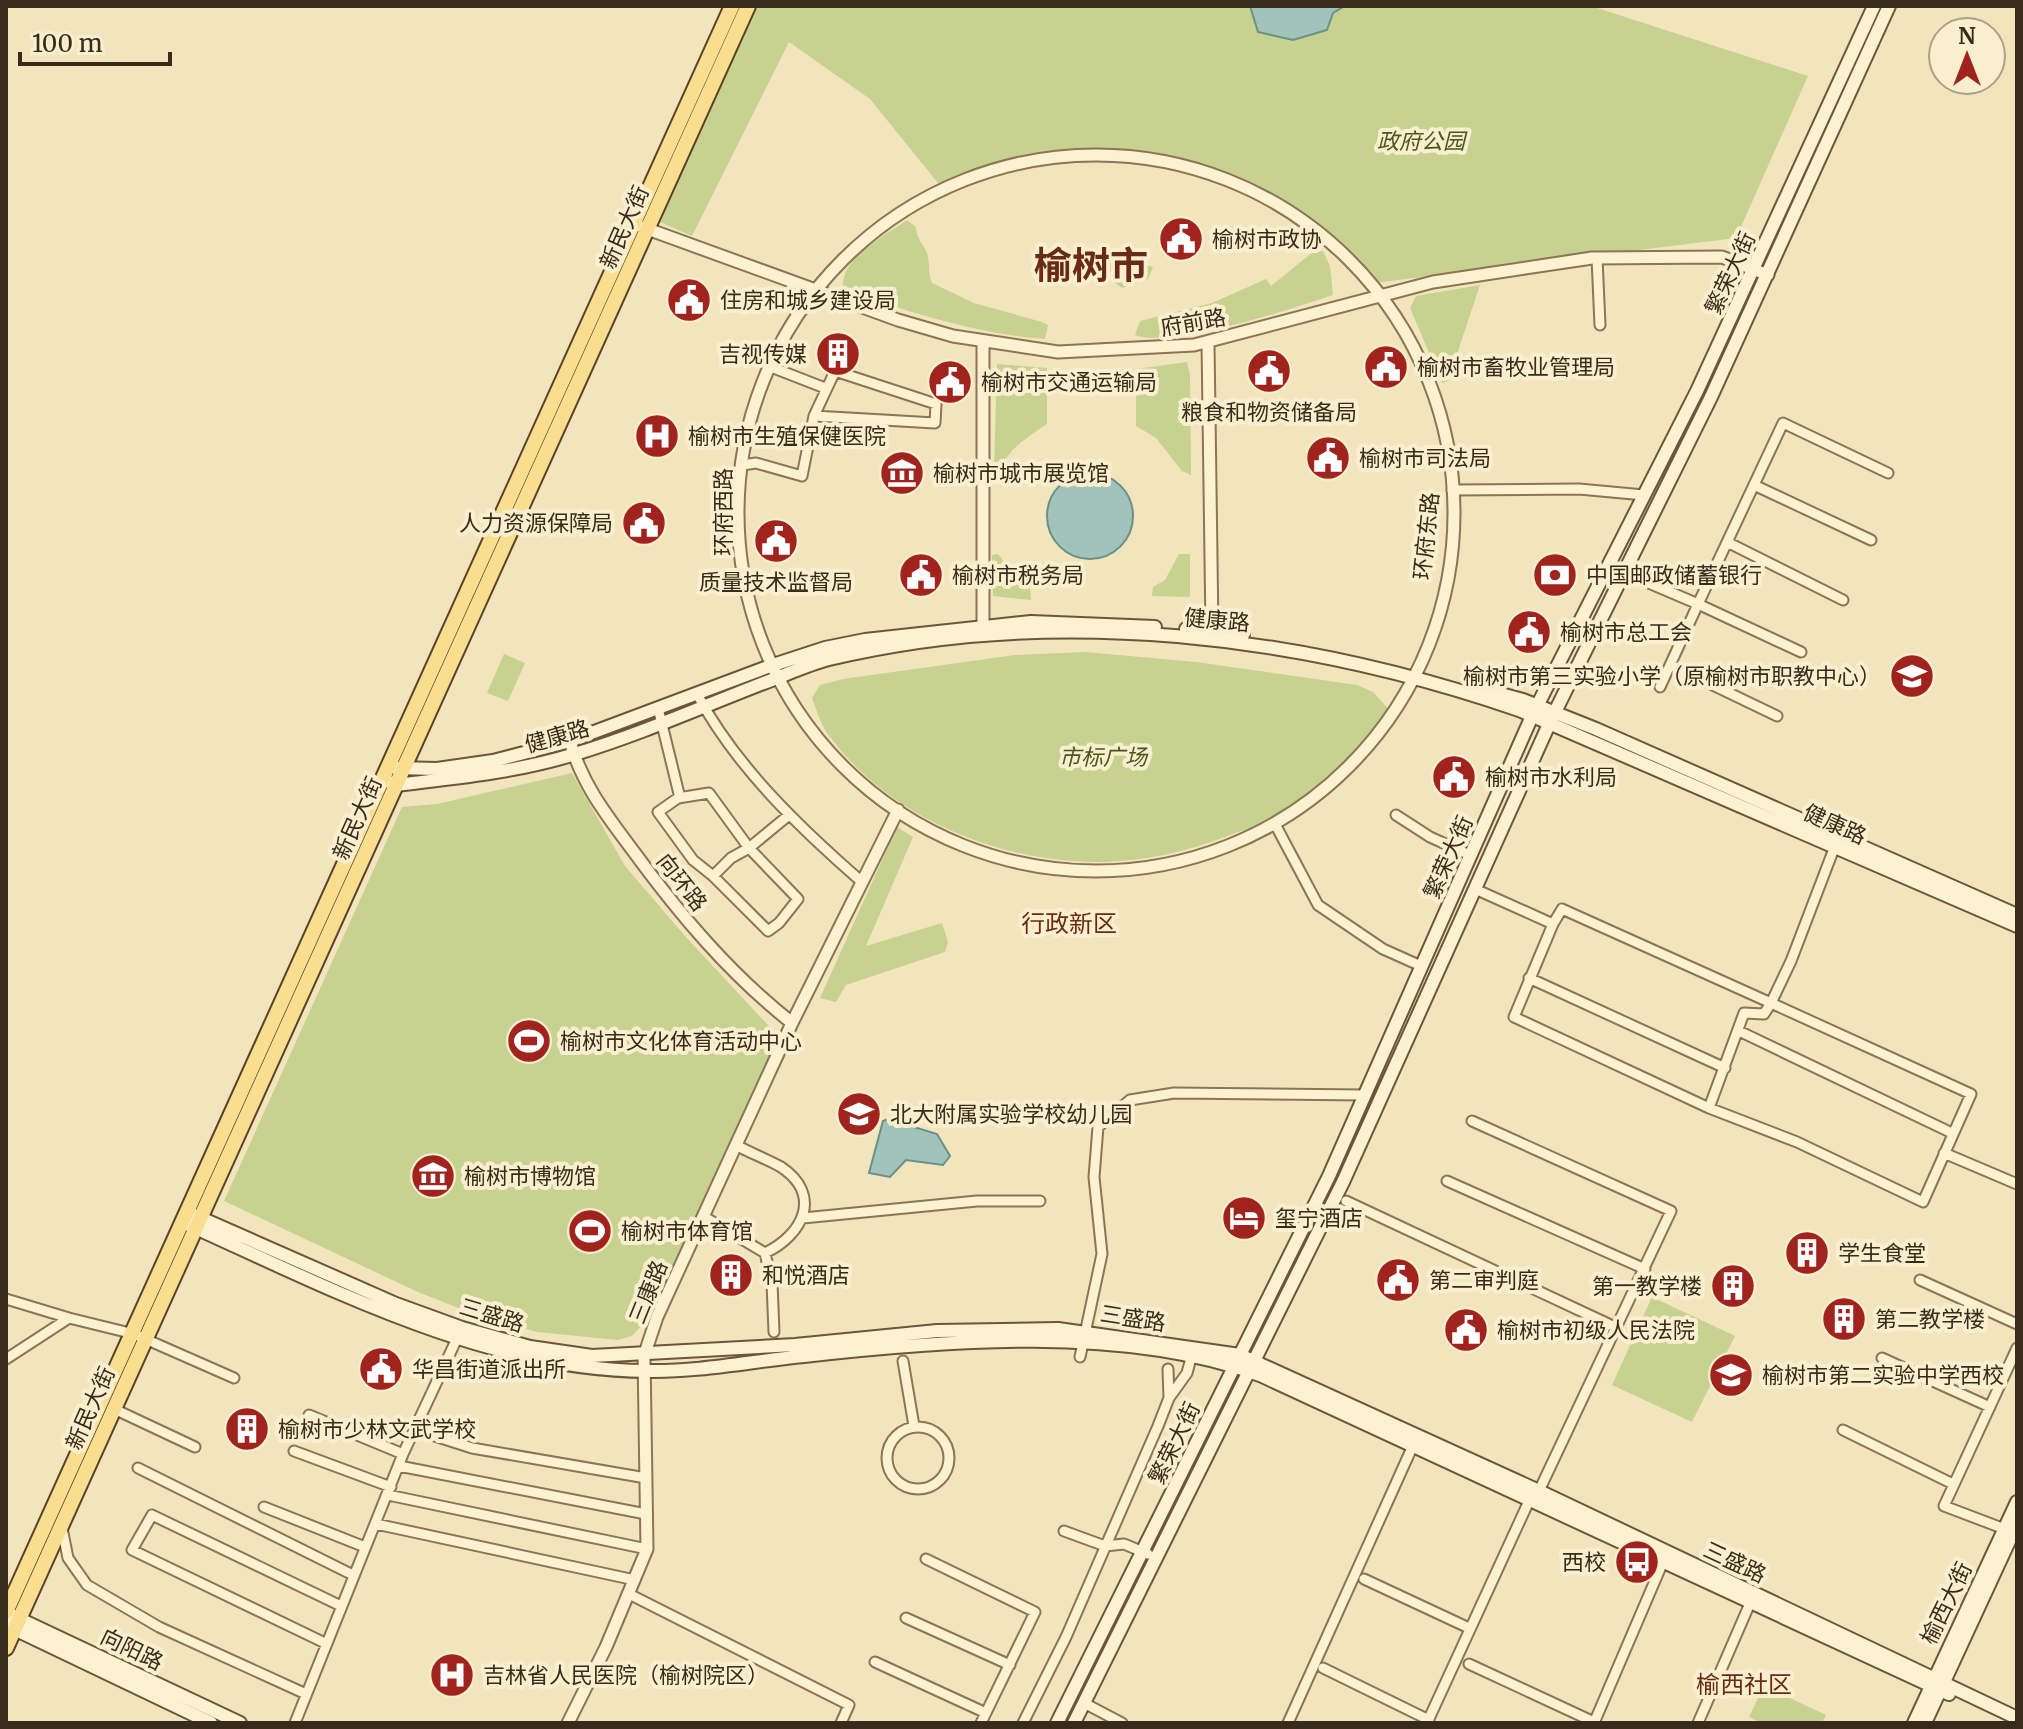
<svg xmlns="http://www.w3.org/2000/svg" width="2023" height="1729" viewBox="0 0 2023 1729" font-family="Merriweather,'Noto Sans SC',serif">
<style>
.green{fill:#c7d190}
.water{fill:#a1c3ba;stroke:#689189;stroke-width:2}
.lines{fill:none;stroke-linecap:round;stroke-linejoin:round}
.minor-casing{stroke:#8c7454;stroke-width:13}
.tertiary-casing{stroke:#8c7454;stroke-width:15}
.secondary-casing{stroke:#6d5538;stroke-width:16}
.primary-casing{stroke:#594229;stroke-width:18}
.minor{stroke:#fcf1d1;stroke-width:9}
.tertiary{stroke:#fcf1d1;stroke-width:11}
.secondary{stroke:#fcf1d1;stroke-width:12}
.primary{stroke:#fade90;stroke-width:14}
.labels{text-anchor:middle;stroke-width:8;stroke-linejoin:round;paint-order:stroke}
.park-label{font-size:22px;font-style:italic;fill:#47581f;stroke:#f9eecd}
.street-label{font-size:22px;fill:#392b1b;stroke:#f9eecd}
.poi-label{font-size:22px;fill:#392b1b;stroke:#f9eecd;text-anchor:start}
.neighbourhood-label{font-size:24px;fill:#6a2b16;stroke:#f9eecd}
.town-label{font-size:38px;font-weight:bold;fill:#6a2b16;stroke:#f9eecd}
</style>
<rect width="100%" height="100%" fill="#f2e5bd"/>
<path class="green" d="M 754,6 L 1591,6 L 1808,76 L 1736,238 L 1374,283 C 1294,199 1176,139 1057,158 C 1017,165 978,177 938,183 L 870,99 L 789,42 L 692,236 L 660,222 Z
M 907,220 L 916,227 C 916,240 926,246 928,257 C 930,267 928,273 932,283 L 974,303 L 1042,322 L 1048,325 L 1045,339 C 975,334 910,312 843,289 C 840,257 883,237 907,220 Z
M 1323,251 L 1330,266 L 1333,295 C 1294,308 1170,349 1135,335 L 1140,321 L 1212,303 L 1266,279 L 1271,286 L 1313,252 Z
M 1075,252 L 1072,280 C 1059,288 1044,282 1033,273 L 1035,267 L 1057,255 Z
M 1104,253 L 1153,267 L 1148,279 L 1122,288 L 1114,282 Z
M 1480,285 L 1448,381 L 1442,383 L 1410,308 L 1416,296 Z
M 1187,362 L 1190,374 L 1191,475 L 1182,471 L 1156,438 L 1136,426 L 1136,369 Z
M 997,364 L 1047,368 L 1047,424 C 1031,435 1007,449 1001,469 L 994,470 Z
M 998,554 L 1017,579 L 1030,588 L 1031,600 L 993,596 L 992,555 Z
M 1179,554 L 1190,554 L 1190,597 L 1152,596 L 1153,587 L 1165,580 Z
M 1085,652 L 1196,662 L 1357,685 L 1373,692 L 1394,715 C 1361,757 1325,795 1279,821 C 1267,828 1251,827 1238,832 C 1200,847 1162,858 1121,861 C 1015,869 894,823 830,737 C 821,726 817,711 812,698 L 820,685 L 843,679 L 1015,655 Z
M 504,654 L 525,663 L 508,701 L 487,693 Z
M 572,773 L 625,866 L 685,936 L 779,1037 L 649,1318 L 632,1336 L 618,1340 L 537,1332 L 466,1311 L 418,1292 L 224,1201 L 402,807 L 437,804 Z
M 897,827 L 913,837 L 866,946 L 942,923 L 948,942 L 945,952 L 846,985 L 836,1002 L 820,998 Z
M 1652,1297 L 1735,1336 L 1692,1422 L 1612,1385 Z
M 1764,1686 L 1826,1715 L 1822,1723 L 1761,1723 L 1749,1717 Z"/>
<path class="water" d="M 1250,6 L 1343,6 L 1343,7 L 1333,13 L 1327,30 L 1293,40 L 1258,32 Z
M1047 516a43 43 0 1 1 86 0a43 43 0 1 1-86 0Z
M 888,1119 L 937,1134 L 950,1156 L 943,1165 L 906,1160 L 890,1177 L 869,1173 L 883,1121 Z"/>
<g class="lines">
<g class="minor-casing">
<path id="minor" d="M 1597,258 L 1600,325
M 771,367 L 825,388
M 742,465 L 756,463 L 802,476 L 814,416 L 835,371 L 936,404 L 935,423 L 814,416
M 1754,485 L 1871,540
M 1452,490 L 1579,489 L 1644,495
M 1727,542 L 1843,600
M 1620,579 L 1637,578 L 1698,604 L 1783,423 L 1888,473
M 1671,665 L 1777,716
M 1660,687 L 1698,604 L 1801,652
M 697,694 C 736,767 800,828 862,882
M 658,708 L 680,798
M 1396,815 L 1430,837 L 1470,855
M 1275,824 L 1318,905 L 1383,949 L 1421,966
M 713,876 L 768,931 L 779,923 L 798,899 L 749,848 L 731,858 L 713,876 L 693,860 L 658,812 L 678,798 L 709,793 L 749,848 L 789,815
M 1475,889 L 1553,924 L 1514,1017 L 1709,1108 L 1797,1142 L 1923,1202 L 1971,1094 L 1771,1003 L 1791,961 L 1835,846
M 1553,924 L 1562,909 L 1771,1003 L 1764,1014 L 1744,1013 L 1709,1108
M 1529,978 L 1725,1068
M 1739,1031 L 1952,1133
M 1472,1121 L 1671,1211 L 1538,1493
M 736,1145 C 750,1153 767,1159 781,1167 C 823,1195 803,1235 765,1253
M 1944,1153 L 2017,1184
M 1447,1181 L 1645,1269
M 1346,1201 L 1617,1328
M 703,1216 L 765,1253 L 772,1283 L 774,1332
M 803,1218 L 977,1201 L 1040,1201
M 1920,1280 L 2017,1324
M 6,1299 L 69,1318 L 6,1359
M 69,1318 L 134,1334 L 234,1378
M 1080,1357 L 1102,1254 L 1094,1177 L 1098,1127 L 1130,1100 L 1174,1093 L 1365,1095
M 1882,1358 L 1990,1407
M 903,1361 L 914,1426
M 1169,1398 L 1187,1373 L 1191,1358
M 112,1408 L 195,1447
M 309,1415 L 403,1454
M887 1458a31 31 0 1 1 62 0a31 31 0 1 1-62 0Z
M 416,1430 L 472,1448 L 646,1478
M 1843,1430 L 1953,1484
M 294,1451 L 391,1487
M 399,1466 L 646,1514
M 138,1468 L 353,1575
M 388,1495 L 647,1549
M 264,1507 L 365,1547
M 376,1524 L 635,1580
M 62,1528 L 68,1558 L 87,1585 L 159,1627 L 306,1694
M 1064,1531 L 1105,1546 L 1124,1544 L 1148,1554
M 2010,1531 L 1944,1506 L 2017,1348
M 926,1559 L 1035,1612 L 981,1723
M 1364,1579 L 1469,1628
M 629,1594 L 849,1705 L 841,1723
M 906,1618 L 1010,1665
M 327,1644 L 132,1550 L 152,1515 L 341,1606
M 875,1662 L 986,1713
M 1469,1664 L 1594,1722
M 1323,1668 L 1429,1720
M 1084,1703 L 1122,1723
M 295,1723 L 403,1454 L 460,1332
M 1023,1723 L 1066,1637 L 1158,1426 L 1169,1398 L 1168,1369
M 1288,1723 L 1415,1441
M 1427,1723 L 1529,1501
M 1594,1723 L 1663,1562
M 1698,1723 L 1751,1601"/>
</g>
<g class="tertiary-casing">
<path id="tertiary" d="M738 513a358 358 0 1 1 716 0a358 358 0 1 1-716 0Z
M 642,227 L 898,320 L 953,336 L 1058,352 L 1194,345 L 1433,282 L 1592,258 L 1722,257 L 1768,275
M 1208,342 L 1212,630
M 983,627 L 983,342
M 570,741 C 582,785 608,817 634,852 C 681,916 730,974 792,1023
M 568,1723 L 606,1647 L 647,1549 L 644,1356 L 657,1317 L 792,1023 L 898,810"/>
</g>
<g class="secondary-casing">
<path id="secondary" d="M 1186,629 L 1243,635
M 1471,686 L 1523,700 L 1596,729 L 2017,915
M 396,768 L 437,769 L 493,761 L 570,741 L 773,665 L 825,648 L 865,640 L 1031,622 L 1155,627
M 389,782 L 396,785 C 456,778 517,772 575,754 C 638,735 699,708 761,684 C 783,676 806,665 829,659 C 1056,605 1301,635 1519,710 L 2017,926
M 194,1215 L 396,1304 L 462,1328 L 530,1347 L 592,1356 L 795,1345 L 937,1331 L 1058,1329 L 1240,1355 L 1539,1491 L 2017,1718
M 189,1225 C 333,1290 486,1370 647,1371 C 700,1372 752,1361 804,1356 C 946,1340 1124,1325 1260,1375 L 1949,1694
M 11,1615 L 240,1723
M 6,1625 L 211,1723
M 1057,1723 L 1329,1176 L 1532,716 L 1697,391 L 1874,6
M 1074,1723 L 1343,1182 L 1550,722 L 1711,397 L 1889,6
M 1914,1723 L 2017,1502
M 1925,1723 L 2017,1524"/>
</g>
<g class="primary-casing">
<path id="primary" d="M 6,1612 L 732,6
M 6,1648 L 748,6"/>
</g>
<use href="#minor" class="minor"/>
<use href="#tertiary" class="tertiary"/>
<use href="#secondary" class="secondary"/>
<use href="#primary" class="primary"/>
</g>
<defs>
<g id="civic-disc" transform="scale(2.3)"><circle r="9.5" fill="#a1231e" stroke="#f9eecd"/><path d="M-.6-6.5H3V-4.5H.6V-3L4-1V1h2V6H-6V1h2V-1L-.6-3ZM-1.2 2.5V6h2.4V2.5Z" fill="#fff"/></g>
<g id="building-disc" transform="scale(2.3)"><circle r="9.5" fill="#a1231e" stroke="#f9eecd"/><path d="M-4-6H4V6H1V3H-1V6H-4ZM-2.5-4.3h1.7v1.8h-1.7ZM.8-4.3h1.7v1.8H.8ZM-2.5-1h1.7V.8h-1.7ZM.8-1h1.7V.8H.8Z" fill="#fff"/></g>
<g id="hospital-disc" transform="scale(2.3)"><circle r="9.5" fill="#a1231e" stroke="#f9eecd"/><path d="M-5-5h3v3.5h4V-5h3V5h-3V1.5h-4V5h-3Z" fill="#fff"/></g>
<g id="museum-disc" transform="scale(2.3)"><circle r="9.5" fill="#a1231e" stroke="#f9eecd"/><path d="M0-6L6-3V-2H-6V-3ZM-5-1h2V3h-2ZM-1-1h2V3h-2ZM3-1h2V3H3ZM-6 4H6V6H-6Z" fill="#fff"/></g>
<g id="bank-disc" transform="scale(2.3)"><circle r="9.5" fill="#a1231e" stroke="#f9eecd"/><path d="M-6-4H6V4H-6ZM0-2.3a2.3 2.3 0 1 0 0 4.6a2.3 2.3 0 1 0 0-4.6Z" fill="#fff"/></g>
<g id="school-disc" transform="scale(2.3)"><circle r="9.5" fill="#a1231e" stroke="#f9eecd"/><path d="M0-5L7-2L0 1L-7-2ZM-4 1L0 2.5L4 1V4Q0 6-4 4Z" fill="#fff"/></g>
<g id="stadium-disc" transform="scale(2.3)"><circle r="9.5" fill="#a1231e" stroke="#f9eecd"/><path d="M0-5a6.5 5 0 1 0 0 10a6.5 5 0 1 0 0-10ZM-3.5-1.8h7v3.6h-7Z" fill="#fff"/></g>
<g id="hotel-disc" transform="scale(2.3)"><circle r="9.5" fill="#a1231e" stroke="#f9eecd"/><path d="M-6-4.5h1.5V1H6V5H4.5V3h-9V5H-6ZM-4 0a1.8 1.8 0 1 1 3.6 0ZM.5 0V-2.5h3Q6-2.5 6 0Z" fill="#fff"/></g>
<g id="bus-disc" transform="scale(2.3)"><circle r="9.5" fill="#a1231e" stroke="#f9eecd"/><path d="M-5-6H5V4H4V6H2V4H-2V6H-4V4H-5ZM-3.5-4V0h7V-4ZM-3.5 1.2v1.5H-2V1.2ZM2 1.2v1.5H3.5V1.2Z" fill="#fff"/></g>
</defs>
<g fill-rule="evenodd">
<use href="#civic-disc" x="1181" y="239"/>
<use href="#civic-disc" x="689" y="300"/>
<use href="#building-disc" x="838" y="354"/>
<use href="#civic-disc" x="1386" y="367"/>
<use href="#civic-disc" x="1269" y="371"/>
<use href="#civic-disc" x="950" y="382"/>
<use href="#hospital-disc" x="657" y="436"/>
<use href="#civic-disc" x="1328" y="458"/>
<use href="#museum-disc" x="902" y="473"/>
<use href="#civic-disc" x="644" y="523"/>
<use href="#civic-disc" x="776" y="541"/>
<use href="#civic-disc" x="921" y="575"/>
<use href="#bank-disc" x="1555" y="575"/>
<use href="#civic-disc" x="1529" y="632"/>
<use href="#school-disc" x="1912" y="676"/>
<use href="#civic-disc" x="1454" y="777"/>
<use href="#stadium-disc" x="529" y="1041"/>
<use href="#school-disc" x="859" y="1114"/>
<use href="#museum-disc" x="433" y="1176"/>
<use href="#hotel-disc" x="1244" y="1218"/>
<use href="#stadium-disc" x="590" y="1231"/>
<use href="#building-disc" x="1807" y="1253"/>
<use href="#building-disc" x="731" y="1275"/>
<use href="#civic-disc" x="1398" y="1280"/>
<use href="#building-disc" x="1733" y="1286"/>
<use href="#building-disc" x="1844" y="1319"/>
<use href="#civic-disc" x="1466" y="1330"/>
<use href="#civic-disc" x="381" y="1369"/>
<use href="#school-disc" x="1731" y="1375"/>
<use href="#building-disc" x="247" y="1429"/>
<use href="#bus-disc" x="1637" y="1562"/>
<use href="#hospital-disc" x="452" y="1675"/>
</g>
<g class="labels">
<g class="park-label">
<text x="1421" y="149">政府公园</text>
<text x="1103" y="765">市标广场</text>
</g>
<g class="street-label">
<text transform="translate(624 227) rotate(-66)" y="8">新民大街</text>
<text transform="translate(1730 273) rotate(-65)" y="8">繁荣大街</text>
<text transform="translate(1193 322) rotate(-10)" y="8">府前路</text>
<text transform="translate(723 512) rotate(-90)" y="8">环府西路</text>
<text transform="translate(1426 536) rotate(-84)" y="8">环府东路</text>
<text transform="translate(1217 620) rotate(5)" y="8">健康路</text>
<text transform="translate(557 736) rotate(-16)" y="8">健康路</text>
<text transform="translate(357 818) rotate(-66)" y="8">新民大街</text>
<text transform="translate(1835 824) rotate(24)" y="8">健康路</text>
<text transform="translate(1448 857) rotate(-66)" y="8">繁荣大街</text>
<text transform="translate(682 882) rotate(52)" y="8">向环路</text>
<text transform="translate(648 1292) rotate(-68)" y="8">三康路</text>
<text transform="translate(492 1315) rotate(17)" y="8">三盛路</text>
<text transform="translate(1133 1318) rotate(9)" y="8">三盛路</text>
<text transform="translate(90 1408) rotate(-66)" y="8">新民大街</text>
<text transform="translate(1174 1443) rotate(-64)" y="8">繁荣大街</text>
<text transform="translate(1735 1562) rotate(25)" y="8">三盛路</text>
<text transform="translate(1946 1603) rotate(-64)" y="8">榆西大街</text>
<text transform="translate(132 1649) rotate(26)" y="8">向阳路</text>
</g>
<g class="poi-label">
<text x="1212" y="247">榆树市政协</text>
<text x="720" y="308">住房和城乡建设局</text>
<text x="807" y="362" text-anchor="end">吉视传媒</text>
<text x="1417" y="375">榆树市畜牧业管理局</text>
<text x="981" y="390">榆树市交通运输局</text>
<text x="1269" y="420" text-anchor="middle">粮食和物资储备局</text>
<text x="688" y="444">榆树市生殖保健医院</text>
<text x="1359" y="466">榆树市司法局</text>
<text x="933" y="481">榆树市城市展览馆</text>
<text x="613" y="531" text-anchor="end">人力资源保障局</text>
<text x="952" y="583">榆树市税务局</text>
<text x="1586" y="583">中国邮政储蓄银行</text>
<text x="776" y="590" text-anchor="middle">质量技术监督局</text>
<text x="1560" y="640">榆树市总工会</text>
<text x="1881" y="684" text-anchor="end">榆树市第三实验小学（原榆树市职教中心）</text>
<text x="1485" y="785">榆树市水利局</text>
<text x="560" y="1049">榆树市文化体育活动中心</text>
<text x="890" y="1122">北大附属实验学校幼儿园</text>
<text x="464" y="1184">榆树市博物馆</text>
<text x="1275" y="1226">玺宁酒店</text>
<text x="621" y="1239">榆树市体育馆</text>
<text x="1838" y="1261">学生食堂</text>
<text x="762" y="1283">和悦酒店</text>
<text x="1429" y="1288">第二审判庭</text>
<text x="1702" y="1294" text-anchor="end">第一教学楼</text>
<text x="1875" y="1327">第二教学楼</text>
<text x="1497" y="1338">榆树市初级人民法院</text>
<text x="412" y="1377">华昌街道派出所</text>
<text x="1762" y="1383">榆树市第二实验中学西校</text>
<text x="278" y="1437">榆树市少林文武学校</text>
<text x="1606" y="1570" text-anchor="end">西校</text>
<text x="483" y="1683">吉林省人民医院（榆树院区）</text>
</g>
<g class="neighbourhood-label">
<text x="1069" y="932">行政新区</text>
<text x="1744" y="1693">榆西社区</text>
</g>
<g class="town-label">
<text x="1091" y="279">榆树市</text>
</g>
</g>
<rect width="2023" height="1729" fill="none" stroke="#392b1b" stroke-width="16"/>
<g transform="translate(1967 56)"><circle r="38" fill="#f9eecd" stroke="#aca086" stroke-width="2"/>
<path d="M0-6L14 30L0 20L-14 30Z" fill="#a1231e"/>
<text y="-12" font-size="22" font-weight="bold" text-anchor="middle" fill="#392b1b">N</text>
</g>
<path d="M20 52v12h150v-12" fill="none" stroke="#392b1b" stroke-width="4"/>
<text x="32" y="52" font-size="24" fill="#392b1b" stroke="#f9eecd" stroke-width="6" paint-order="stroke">100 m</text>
</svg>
